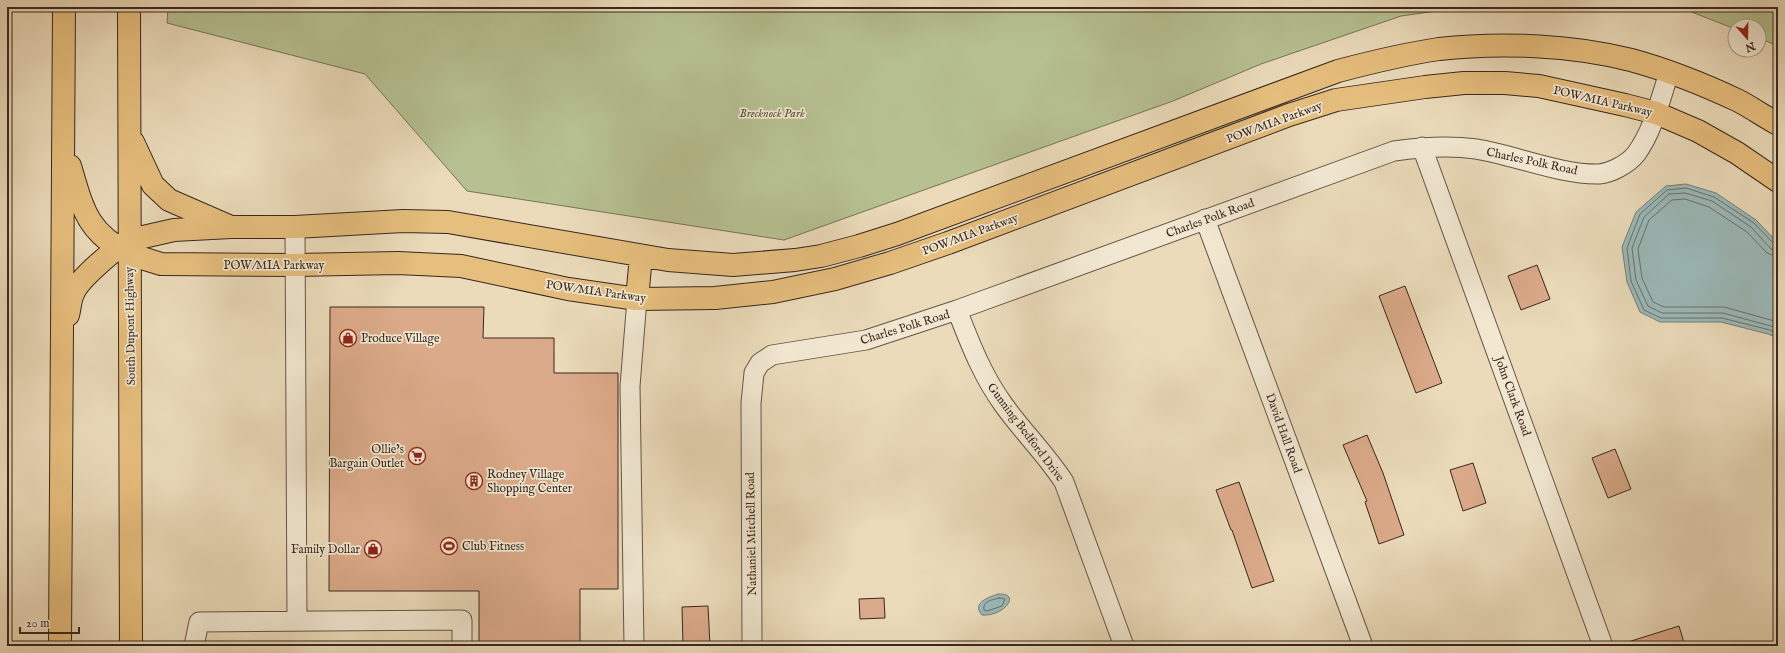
<svg xmlns="http://www.w3.org/2000/svg" width="1785" height="653" viewBox="0 0 1785 653" font-family="'IM FELL English',serif">
<style>
.green{fill:#b6c091;stroke:#787458}
.water{fill:#9bb9b8;stroke:#747f7a}
.lines{fill:none;stroke-linecap:round;stroke-linejoin:round}
.shore{stroke:#6a706b;stroke-width:1}
.building{fill:#dbaa8a;stroke:#39281e}
.minor-casing{stroke:#665545;stroke-width:21}
.major-casing{stroke:#39281e;stroke-width:24}
.highway-casing{stroke:#39281e;stroke-width:24}
.minor{stroke:#f2e8d2;stroke-width:19}
.major{stroke:#e6be7d;stroke-width:22}
.highway{stroke:#e6be7d;stroke-width:22}
.labels{text-anchor:middle;stroke-width:3.5;stroke-linejoin:round;paint-order:stroke}
.street-label{font-size:12px;fill:#39281e;stroke:#f2e8d2}
.park-label{font-size:12px;font-style:italic;fill:#584e3b;stroke:#f2e8d2}
.poi-label{font-size:12px;fill:#39281e;stroke:#f2e8d2;text-anchor:start}
</style>
<rect width="100%" height="100%" fill="#ebdbba"/>
<filter id="stains"><feTurbulence type="fractalNoise" baseFrequency=".005" numOctaves="4"/><feColorMatrix values="0 0 0 0 .2 0 0 0 0 .09 0 0 0 0 .02 0 0 0 .5 -.17"/></filter>
<radialGradient id="worn" r=".72"><stop offset=".6" stop-color="#630" stop-opacity="0"/><stop offset="1" stop-color="#630" stop-opacity=".3"/></radialGradient>
<path class="green" d="M 168,7 L 1466,7 L 1401,16 L 1261,64 L 1173,101 L 784,240 L 467,191 L 365,74 L 167,23 Z
M 1679,7 L 1778,7 L 1778,46 L 1759,38 L 1759,26 L 1735,26 L 1735,29 Z"/>
<path class="water" d="M 1686,184 L 1716,193 L 1756,220 L 1778,243 L 1778,338 L 1768,334 L 1721,322 L 1660,322 L 1640,312 L 1627,282 L 1622,247 L 1636,212 L 1666,186 Z
M 998,594 C 1023,593 1003,617 982,615 C 971,603 989,597 998,594 Z"/>
<g class="lines">
<path class="shore" d="M 1778,246 L 1774,244 L 1754,223 L 1714,197 L 1686,188 L 1667,190 L 1640,214 L 1627,248 L 1631,281 L 1644,310 L 1661,318 L 1722,318 L 1770,330 L 1778,334
M 1778,251 L 1771,249 L 1751,227 L 1712,201 L 1685,193 L 1669,194 L 1644,217 L 1632,248 L 1636,280 L 1648,306 L 1662,313 L 1723,313 L 1778,328
M 1778,257 L 1767,253 L 1747,232 L 1709,207 L 1685,199 L 1672,200 L 1649,220 L 1638,249 L 1642,278 L 1653,302 L 1664,307 L 1724,307 L 1778,322
M 999,598 L 1005,599 L 1002,606 L 987,611 L 984,610 C 982,601 992,600 999,598 Z"/>
</g>
<path class="building" d="M 1537,265 L 1550,299 L 1521,310 L 1508,276 Z
M 1405,286 L 1442,383 L 1416,393 L 1379,296 Z
M 330,307 L 484,307 L 483,338 L 554,338 L 554,373 L 618,373 L 618,589 L 580,589 L 580,646 L 479,646 L 479,591 L 329,591 Z
M 1367,435 L 1383,473 L 1404,535 L 1379,544 L 1365,502 L 1367,501 L 1343,445 Z
M 1615,449 L 1631,489 L 1608,498 L 1592,458 Z
M 1473,463 L 1486,503 L 1463,511 L 1450,470 Z
M 1239,482 L 1274,581 L 1252,588 L 1232,530 L 1231,530 L 1216,490 Z
M 884,598 L 885,618 L 860,619 L 859,599 Z
M 708,606 L 710,646 L 683,646 L 682,607 Z
M 1679,626 L 1685,646 L 1628,646 L 1628,642 Z"/>
<g class="lines">
<g class="minor-casing">
<path id="minor" d="M 1422,147 L 1603,646
M 1205,219 L 1363,646
M 295,227 L 297,621
M 957,310 C 970,343 982,375 1003,404 C 1022,431 1046,454 1064,482 L 1124,646
M 194,646 L 199,622 L 462,620 L 462,646
M 634,646 L 630,386 L 637,299
M 752,646 L 751,403 L 754,373 L 760,363 L 772,355 L 866,340 L 957,310 L 1394,151 C 1422,147 1448,145 1476,149 C 1514,155 1561,175 1599,174 C 1611,173 1628,164 1636,154 C 1653,131 1660,100 1669,73"/>
</g>
<g class="major-casing">
<path id="major" d="M 130,240 L 174,230 L 231,227 L 295,227 L 403,221 L 448,222 L 668,260 L 733,265 L 795,260 L 821,256 L 859,246 L 897,234 L 1338,71 C 1372,62 1405,54 1439,49 C 1500,42 1572,45 1631,60 C 1668,70 1705,85 1739,101 C 1752,108 1765,117 1778,124
M 129,254 L 161,264 L 295,265 L 398,263 L 461,266 L 568,289 L 637,299 L 715,298 L 773,292 L 835,279 L 890,263 L 948,243 L 1289,115 L 1336,100 L 1425,87 L 1464,83 L 1505,83 L 1539,86 L 1625,105 L 1656,113 L 1698,131 L 1737,153 L 1778,181
M 637,299 L 641,256"/>
</g>
<g class="highway-casing">
<path id="highway" d="M 129,7 L 131,646
M 133,142 L 153,185 L 169,200 L 231,227
M 70,166 C 83,209 86,231 129,254
M 68,315 C 70,308 70,300 73,294 C 78,279 115,249 129,240
M 60,646 L 64,7"/>
</g>
<use href="#minor" class="minor"/>
<use href="#major" class="major"/>
<use href="#highway" class="highway"/>
</g>
<defs>
<g id="shop-ring" transform="scale(0.9)"><circle r="9.5" fill="#f2e8d2" stroke="#8f2418" stroke-width="1.5"/><path d="M-5-2.5h2.3a2.7 3.5 0 0 1 5.4 0H5L5.5 6h-11ZM-1.5-2.5h3a1.5 2.3 0 0 0-3 0Z" fill="#8f2418"/></g>
<g id="supermarket-ring" transform="scale(0.9)"><circle r="9.5" fill="#f2e8d2" stroke="#8f2418" stroke-width="1.5"/><path d="M-6-5.5h2.5l.6 2H6L4.5 2H-2.5L-4.4-4H-6ZM-1.5 3.2a1.3 1.3 0 1 0 .1 0ZM3 3.2a1.3 1.3 0 1 0 .1 0Z" fill="#8f2418"/></g>
<g id="building-ring" transform="scale(0.9)"><circle r="9.5" fill="#f2e8d2" stroke="#8f2418" stroke-width="1.5"/><path d="M-4-6H4V6H1V3H-1V6H-4ZM-2.5-4.3h1.7v1.8h-1.7ZM.8-4.3h1.7v1.8H.8ZM-2.5-1h1.7V.8h-1.7ZM.8-1h1.7V.8H.8Z" fill="#8f2418"/></g>
<g id="stadium-ring" transform="scale(0.9)"><circle r="9.5" fill="#f2e8d2" stroke="#8f2418" stroke-width="1.5"/><path d="M0-5a6.5 5 0 1 0 0 10a6.5 5 0 1 0 0-10ZM-3.5-1.8h7v3.6h-7Z" fill="#8f2418"/></g>
</defs>
<g fill-rule="evenodd">
<use href="#shop-ring" x="348" y="338"/>
<use href="#supermarket-ring" x="417" y="456"/>
<use href="#building-ring" x="474" y="481"/>
<use href="#stadium-ring" x="449" y="546"/>
<use href="#shop-ring" x="373" y="549"/>
</g>
<g class="labels">
<g class="street-label">
<text transform="translate(1603 101) rotate(13)" y="4">POW/MIA Parkway</text>
<text transform="translate(1274 122) rotate(-20)" y="4">POW/MIA Parkway</text>
<text transform="translate(1532 161) rotate(12)" y="4">Charles Polk Road</text>
<text transform="translate(1210 218) rotate(-20)" y="4">Charles Polk Road</text>
<text transform="translate(970 234) rotate(-20)" y="4">POW/MIA Parkway</text>
<text x="274" y="269">POW/MIA Parkway</text>
<text transform="translate(596 291) rotate(8)" y="4">POW/MIA Parkway</text>
<text transform="translate(130 326) rotate(-91)" y="4">South Dupont Highway</text>
<text transform="translate(905 327) rotate(-17)" y="4">Charles Polk Road</text>
<text transform="translate(1513 396) rotate(70)" y="4">John Clark Road</text>
<text transform="translate(1026 432) rotate(53)" y="4">Gunning Bedford Drive</text>
<text transform="translate(1284 433) rotate(70)" y="4">David Hall Road</text>
<text transform="translate(751 534) rotate(-91)" y="4">Nathaniel Mitchell Road</text>
</g>
<g class="park-label">
<text x="772" y="117">Brecknock Park</text>
</g>
<g class="poi-label">
<text x="361" y="342">Produce Village</text>
<text x="404" y="453" text-anchor="end">Ollie’s<tspan x="404" dy="14">Bargain Outlet</tspan></text>
<text x="487" y="478">Rodney Village<tspan x="487" dy="14">Shopping Center</tspan></text>
<text x="462" y="550">Club Fitness</text>
<text x="360" y="553" text-anchor="end">Family Dollar</text>
</g>
</g>
<rect width="1785" height="653" fill="none" stroke="#ebdbba" stroke-width="24"/>
<rect x="8" y="8" width="1769" height="637" fill="none" stroke="#39281e" stroke-width="2"/>
<rect x="12" y="12" width="1761" height="629" fill="none" stroke="#39281e"/>
<g transform="translate(1747 38) rotate(160)"><circle r="19" fill="#f2e8d2" stroke="#a89b8a"/>
<path d="M0-3L7 15L0 10L-7 15Z" fill="#8f2418"/>
<text y="-6" font-size="11" font-weight="bold" text-anchor="middle" fill="#39281e">N</text>
</g>
<path d="M20 627v6h59v-6" fill="none" stroke="#39281e" stroke-width="2"/>
<text x="26" y="627" font-size="12" fill="#39281e" stroke="#f2e8d2" stroke-width="3" paint-order="stroke">20 m</text>
<rect width="100%" height="100%" filter="url(#stains)"/>
<rect width="100%" height="100%" fill="url(#worn)"/>
</svg>
